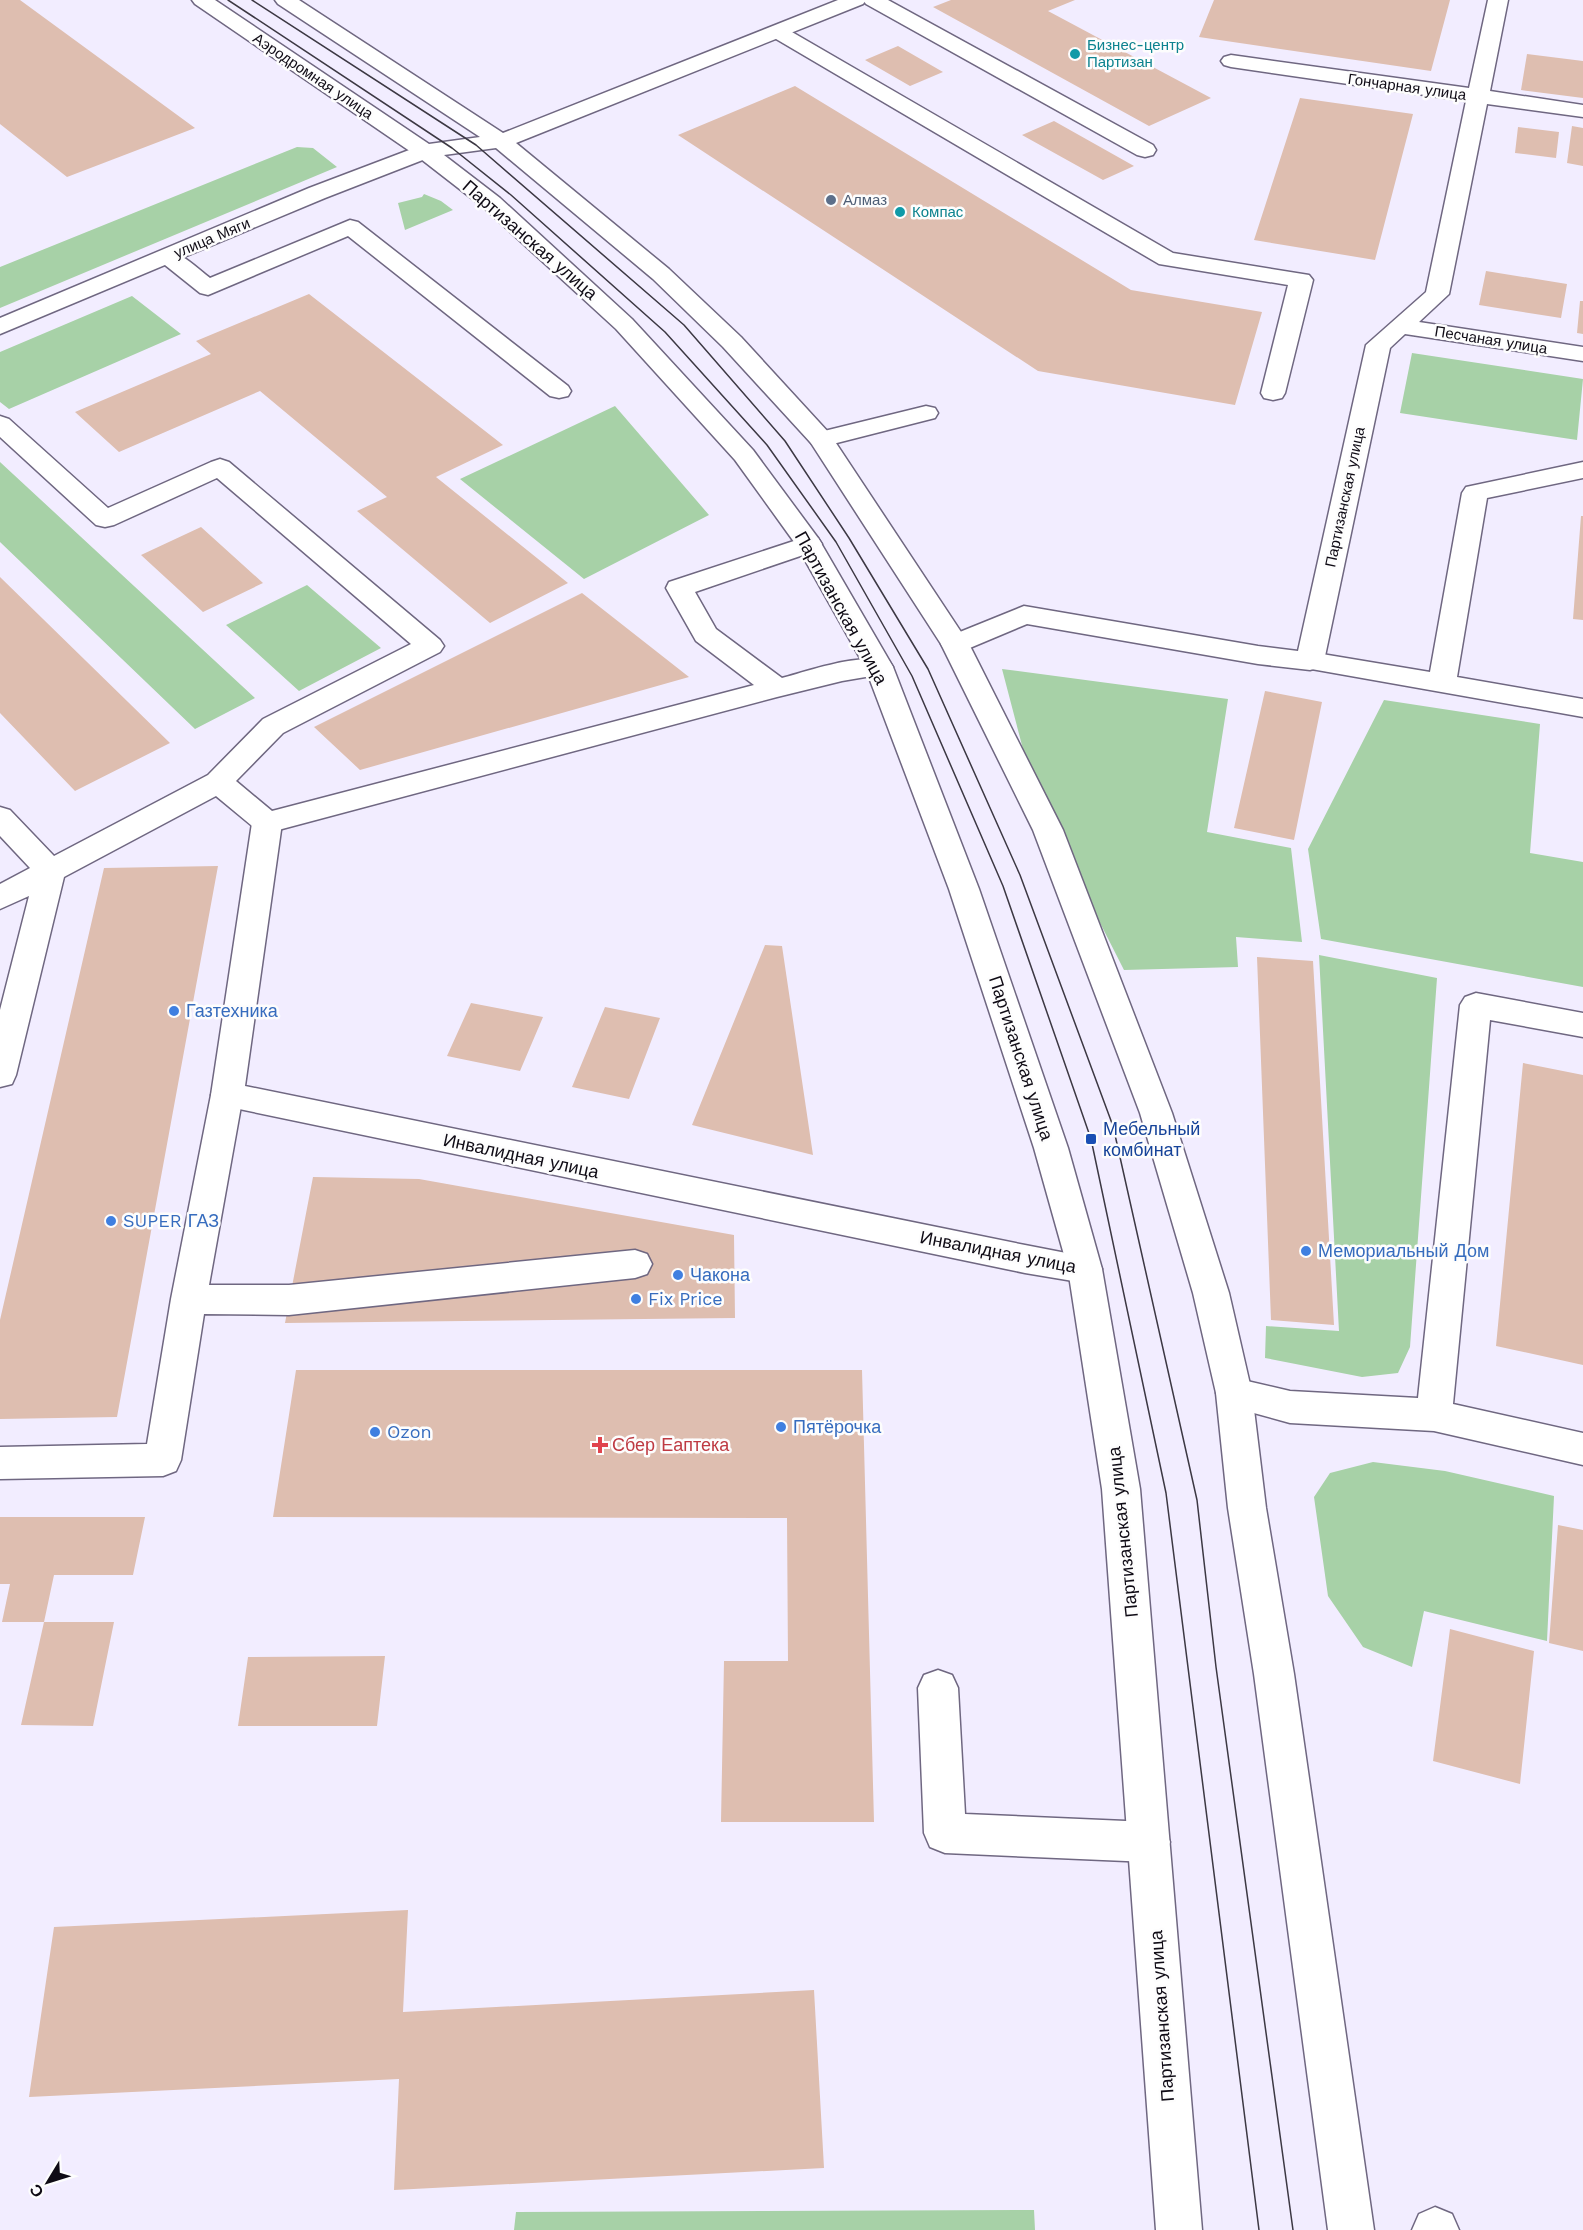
<svg xmlns="http://www.w3.org/2000/svg" width="1583" height="2230" viewBox="0 0 1583 2230" font-family="'Work Sans',sans-serif">
<style>
.green{fill:#a7d1a7}
.building{fill:#debeb0}
.lines{fill:none;stroke-linecap:round;stroke-linejoin:round}
.lane-casing{stroke:#6f6781;stroke-width:3}
.street-casing{stroke:#6f6781;stroke-width:3}
.secondary-casing{stroke:#6f6781;stroke-width:3}
.lane{fill:#fff;fill-rule:evenodd}
.street{fill:#fff;fill-rule:evenodd}
.secondary{fill:#fff;fill-rule:evenodd}
.tram{stroke:#3c3843;stroke-width:1.5}
.culture-dot{fill:#0f9aa8;stroke:#fdfdfd;stroke-width:2}
.service-dot{fill:#5c6f8a;stroke:#fdfdfd;stroke-width:2}
.shop-dot{fill:#3f7fe0;stroke:#fdfdfd;stroke-width:2}
.transit-dot{fill:#1a4fb4;stroke:#fdfdfd;stroke-width:2}
.health-dot{fill:#e0444e;stroke:#fdfdfd;stroke-width:2}
.labels{text-anchor:middle;stroke-width:5;stroke-linejoin:round;paint-order:stroke}
.far-culture-label{font-size:15px;fill:#0d838f;stroke:#fdfdfd;text-anchor:start}
.far-street-label{font-size:15px;fill:#0f0b15;stroke:#fdfdfd}
.far-service-label{font-size:15px;fill:#4e5e75;stroke:#fdfdfd;text-anchor:start}
.street-label{font-size:18px;fill:#0f0b15;stroke:#fdfdfd}
.shop-label{font-size:18px;fill:#366cbe;stroke:#fdfdfd;text-anchor:start}
.transit-label{font-size:18px;fill:#164399;stroke:#fdfdfd;text-anchor:start}
.health-label{font-size:18px;fill:#be3a42;stroke:#fdfdfd;text-anchor:start}
</style>
<rect width="100%" height="100%" fill="#f2edff"/>
<path class="green" d="M 297,147 L 313,148 L 337,167 L 0,308 L 0,267 Z
M 424,194 L 441,201 L 453,210 L 405,230 L 398,203 L 422,197 Z
M 132,296 L 181,334 L 9,409 L 0,402 L 0,352 Z
M 1412,353 L 1583,379 L 1577,440 L 1400,413 Z
M 615,406 L 709,515 L 584,579 L 460,479 Z
M 0,462 L 255,698 L 195,729 L 0,542 Z
M 307,585 L 381,648 L 299,691 L 226,625 Z
M 1002,669 L 1228,699 L 1207,832 L 1291,848 L 1302,942 L 1236,937 L 1238,967 L 1124,970 L 1035,795 Z
M 1384,700 L 1540,724 L 1530,853 L 1583,862 L 1583,987 L 1321,939 L 1308,849 Z
M 1319,955 L 1437,978 L 1410,1347 L 1398,1373 L 1362,1377 L 1265,1358 L 1266,1326 L 1339,1331 Z
M 1373,1462 L 1445,1471 L 1554,1496 L 1547,1641 L 1424,1611 L 1412,1667 L 1363,1647 L 1328,1596 L 1314,1497 L 1330,1473 Z
M 1034,2210 L 1035,2230 L 514,2230 L 516,2212 Z"/>
<path class="building" d="M 0,0 L 20,0 L 195,128 L 67,177 L 0,124 Z
M 951,0 L 1075,0 L 1048,11 L 1211,98 L 1149,126 L 933,7 Z
M 1214,0 L 1450,0 L 1431,71 L 1199,37 Z
M 898,46 L 943,72 L 910,86 L 865,60 Z
M 1527,54 L 1583,61 L 1583,98 L 1521,90 Z
M 795,86 L 1131,290 L 1262,312 L 1235,405 L 1038,371 L 678,135 Z
M 1300,98 L 1413,114 L 1375,260 L 1254,240 Z
M 1054,121 L 1134,166 L 1103,180 L 1022,135 Z
M 1572,126 L 1583,128 L 1583,166 L 1567,163 Z
M 1518,127 L 1559,132 L 1556,158 L 1515,153 Z
M 1486,271 L 1567,284 L 1561,318 L 1479,305 Z
M 309,294 L 503,445 L 436,477 L 568,583 L 490,623 L 357,511 L 387,497 L 260,391 L 119,452 L 75,412 L 211,354 L 196,341 Z
M 1580,301 L 1583,301 L 1583,334 L 1577,333 Z
M 1581,516 L 1583,516 L 1583,620 L 1573,619 Z
M 201,527 L 263,583 L 203,612 L 141,555 Z
M 0,577 L 170,743 L 75,791 L 0,713 Z
M 582,593 L 689,677 L 360,770 L 314,727 Z
M 1265,691 L 1322,702 L 1294,840 L 1234,828 Z
M 218,866 L 117,1417 L 0,1419 L 0,1320 L 104,868 Z
M 765,945 L 782,946 L 813,1155 L 692,1125 Z
M 1257,957 L 1313,961 L 1334,1325 L 1271,1320 Z
M 471,1003 L 543,1017 L 520,1071 L 447,1056 Z
M 605,1007 L 660,1018 L 629,1099 L 572,1087 Z
M 1523,1063 L 1583,1075 L 1583,1365 L 1496,1346 Z
M 313,1177 L 419,1179 L 734,1235 L 735,1318 L 285,1323 Z
M 296,1370 L 862,1370 L 874,1822 L 721,1822 L 724,1661 L 788,1661 L 787,1518 L 273,1517 Z
M 0,1517 L 145,1517 L 133,1575 L 54,1575 L 44,1622 L 2,1622 L 10,1584 L 0,1584 Z
M 1558,1525 L 1583,1530 L 1583,1651 L 1549,1643 Z
M 44,1622 L 114,1622 L 93,1726 L 21,1725 Z
M 1450,1629 L 1534,1651 L 1520,1784 L 1433,1761 Z
M 385,1656 L 377,1726 L 238,1726 L 248,1657 Z
M 408,1910 L 403,2012 L 814,1990 L 824,2168 L 394,2190 L 399,2079 L 29,2097 L 54,1927 Z"/>
<g class="lines">
<g class="lane-casing">
<path id="lane" d="M 863,0 L 888,0 L 1153,145 L 1156,150 L 1153,155 L 1145,157 L 1137,155 L 866,4 Z
M 778,26 L 785,28 L 1173,253 L 1309,275 L 1313,280 L 1285,393 L 1282,398 L 1273,400 L 1264,398 L 1261,393 L 1288,285 L 1159,264 L 771,36 L 768,32 L 771,28 Z
M 350,220 L 358,222 L 568,386 L 571,391 L 568,396 L 559,398 L 550,396 L 348,236 L 208,295 L 200,293 L 155,257 L 159,252 C 178,247 195,267 210,278 Z
M 926,406 L 935,408 L 938,413 L 935,418 L 821,447 L 812,444 L 808,439 L 812,434 Z
M 0,416 L 9,419 L 108,508 L 211,462 L 220,459 L 229,462 L 440,640 L 444,646 L 440,652 L 283,733 L 236,781 L 272,811 L 754,685 L 696,641 L 666,588 L 669,582 L 809,536 L 818,538 L 822,544 L 818,550 L 695,592 L 716,629 L 782,678 C 811,670 859,653 889,661 L 893,667 L 889,673 L 842,681 L 777,697 L 267,833 L 257,830 L 216,796 L 64,877 L 16,1075 L 12,1084 L 0,1087 L 0,1010 L 29,896 L 0,909 L 0,884 L 30,868 L 0,836 L 0,807 L 10,810 L 54,856 L 208,775 L 263,719 L 411,644 L 217,478 L 114,525 L 105,527 L 96,525 L 0,437 Z
M 1583,462 L 1583,478 L 1487,498 L 1457,677 L 1583,699 L 1583,717 L 1300,667 L 1296,661 L 1300,655 L 1310,652 L 1430,672 L 1462,493 L 1466,487 Z
M 1476,993 L 1583,1013 L 1583,1037 L 1490,1020 L 1453,1404 L 1583,1433 L 1583,1465 L 1434,1431 L 1290,1423 L 1221,1404 L 1216,1393 L 1221,1382 L 1234,1378 L 1290,1391 L 1418,1398 L 1460,1005 L 1465,997 Z
M 227,1082 L 239,1086 L 243,1095 L 209,1285 L 289,1285 L 635,1250 L 647,1254 L 652,1264 L 647,1274 L 635,1278 L 289,1315 L 204,1314 L 181,1460 L 176,1471 L 163,1476 L 0,1479 L 0,1447 L 147,1444 L 171,1299 L 211,1095 L 215,1086 Z
M 938,1670 L 952,1675 L 958,1688 L 965,1814 L 1149,1822 L 1164,1828 L 1170,1842 L 1164,1856 L 1149,1862 L 945,1853 L 930,1847 L 924,1833 L 918,1688 L 924,1675 Z
M 1435,2207 L 1452,2214 L 1459,2230 L 1412,2230 L 1419,2214 Z"/>
</g>
<g class="street-casing">
<path id="street" d="M 1488,0 L 1508,0 L 1490,91 L 1583,105 L 1583,117 L 1487,104 L 1449,294 L 1419,322 L 1583,347 L 1583,361 L 1405,334 L 1390,348 L 1324,661 L 1320,667 L 1310,670 L 1258,664 L 1027,624 L 965,650 L 955,653 L 945,650 L 941,644 L 945,638 L 1024,606 L 1258,646 L 1298,651 L 1366,345 L 1426,292 L 1466,101 L 1231,67 L 1224,65 L 1221,61 L 1224,57 L 1231,55 L 1469,88 Z
M 425,144 L 433,146 L 436,151 L 433,156 L 325,198 L 0,334 L 0,318 L 309,188 Z
M 267,813 L 277,816 L 282,823 L 245,1086 L 1025,1245 L 1097,1259 L 1102,1269 L 1097,1279 L 1085,1283 L 1025,1273 L 215,1104 L 211,1095 L 252,823 L 257,816 Z"/>
</g>
<g class="secondary-casing">
<path id="secondary" d="M 192,0 L 215,0 L 429,144 L 480,137 L 278,4 L 275,0 L 299,0 L 503,133 L 838,0 L 866,0 L 863,4 L 516,143 L 669,269 L 741,337 L 830,434 L 969,644 L 1063,830 L 1172,1113 L 1229,1293 L 1252,1393 L 1266,1508 L 1294,1674 L 1374,2230 L 1328,2230 L 1254,1674 L 1228,1508 L 1216,1393 L 1193,1293 L 1140,1113 L 1033,830 L 941,644 L 811,443 L 723,347 L 653,279 L 496,148 L 444,155 L 500,198 L 632,319 L 753,450 L 818,538 L 893,667 L 979,889 L 1068,1148 L 1102,1269 L 1140,1489 L 1202,2230 L 1156,2230 L 1102,1489 L 1068,1269 L 1034,1148 L 949,889 L 865,667 L 797,546 L 735,460 L 616,329 L 484,208 L 417,156 L 195,4 Z"/>
</g>
<use href="#lane" class="lane"/>
<use href="#street" class="street"/>
<use href="#secondary" class="secondary"/>
<path class="tram" d="M 228,0 L 452,148 L 511,195 L 665,332 L 767,445 L 836,542 L 912,676 L 1003,886 L 1091,1139 L 1166,1493 L 1259,2230
M 252,0 L 476,145 L 684,325 L 785,441 L 849,538 L 928,669 L 1020,875 L 1113,1126 L 1197,1500 L 1216,1667 L 1293,2230"/>
</g>
<g class="culture-dot">
<circle cx="1075" cy="54" r="6"/>
<circle cx="900" cy="212" r="6"/>
</g>
<circle class="service-dot" cx="831" cy="200" r="6"/>
<g class="shop-dot">
<circle cx="174" cy="1011" r="6"/>
<circle cx="111" cy="1221" r="6"/>
<circle cx="1306" cy="1251" r="6"/>
<circle cx="678" cy="1275" r="6"/>
<circle cx="636" cy="1299" r="6"/>
<circle cx="781" cy="1427" r="6"/>
<circle cx="375" cy="1432" r="6"/>
</g>
<rect class="transit-dot" x="1085" y="1133" width="12" height="12" rx="3"/>
<path class="health-dot" d="M597 1436h6v6h6v6h-6v6h-6v-6h-6v-6h6z"/>
<g class="labels">
<g class="far-culture-label">
<text x="1087" y="50">Бизнес-центр<tspan x="1087" dy="17">Партизан</tspan></text>
<text x="912" y="217">Компас</text>
</g>
<g class="far-street-label">
<text transform="translate(313 76) rotate(34)" y="5">Аэродромная улица</text>
<text transform="translate(1407 87) rotate(8)" y="5">Гончарная улица</text>
<text transform="translate(212 238) rotate(-23)" y="5">улица Мяги</text>
<text transform="translate(1491 340) rotate(9)" y="5">Песчаная улица</text>
<text transform="translate(1345 497) rotate(-78)" y="5">Партизанская улица</text>
</g>
<g class="far-service-label">
<text x="843" y="205">Алмаз</text>
</g>
<g class="street-label">
<text transform="translate(530 240) rotate(41)" y="6">Партизанская улица</text>
<text transform="translate(841 608) rotate(61)" y="6">Партизанская улица</text>
<text transform="translate(1021 1058) rotate(72)" y="6">Партизанская улица</text>
<text transform="translate(521 1156) rotate(12)" y="6">Инвалидная улица</text>
<text transform="translate(998 1252) rotate(11)" y="6">Инвалидная улица</text>
<text transform="translate(1123 1532) rotate(-96)" y="6">Партизанская улица</text>
<text transform="translate(1162 2016) rotate(-94)" y="6">Партизанская улица</text>
</g>
<g class="shop-label">
<text x="186" y="1017">Газтехника</text>
<text x="123" y="1227">SUPER ГАЗ</text>
<text x="1318" y="1257">Мемориальный Дом</text>
<text x="690" y="1281">Чакона</text>
<text x="648" y="1305">Fix Price</text>
<text x="793" y="1433">Пятёрочка</text>
<text x="387" y="1438">Ozon</text>
</g>
<g class="transit-label">
<text x="1103" y="1135">Мебельный<tspan x="1103" dy="21">комбинат</tspan></text>
</g>
<g class="health-label">
<text x="612" y="1451">Сбер Еаптека</text>
</g>
</g>
<g transform="translate(48 2182) rotate(232)" stroke="#fdfdfd" stroke-width="4.5" paint-order="stroke">
<path d="M0-4.5L10 22L0 15L-10 22Z" fill="#0f0b15"/>
<text y="-9" font-size="16" font-weight="bold" text-anchor="middle" fill="#0f0b15">С</text>
</g>
</svg>
